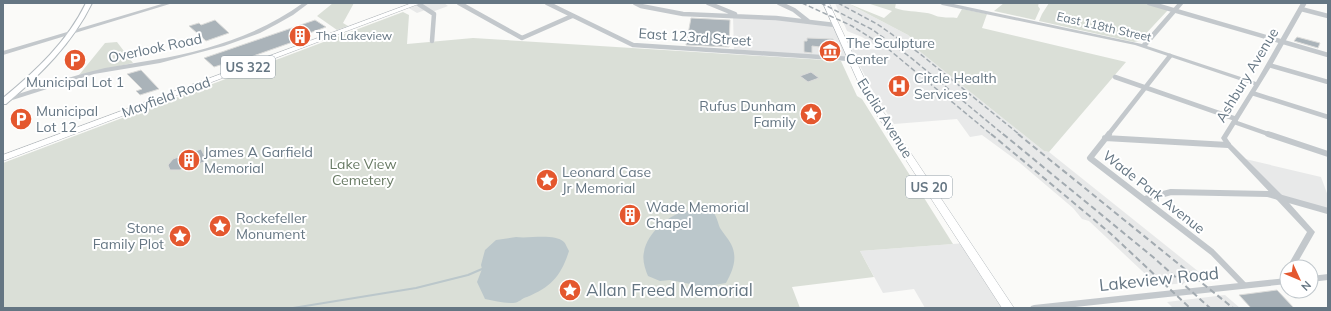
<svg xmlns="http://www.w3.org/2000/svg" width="1331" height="311" viewBox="0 0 1331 311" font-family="Mulish,sans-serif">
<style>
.built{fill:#e8e9e9}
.green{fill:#dadfd7}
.water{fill:#bbc7cb}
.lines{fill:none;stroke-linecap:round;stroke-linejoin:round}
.stream{stroke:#bbc7cb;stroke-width:2}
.building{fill:#aab3b9;stroke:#dcdcda}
.secondary-casing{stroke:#b3babf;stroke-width:2}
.primary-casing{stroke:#b5babe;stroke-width:1}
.minor-far1{stroke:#c3c8cc;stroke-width:4.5}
.minor{stroke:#c3c8cc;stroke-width:6}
.tertiary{fill:#c3c8cc;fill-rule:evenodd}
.secondary{fill:#fff;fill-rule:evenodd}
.primary{fill:#fff;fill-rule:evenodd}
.rail-far1{stroke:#a2aab0;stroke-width:1.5;stroke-dasharray:5 2.5;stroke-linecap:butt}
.rail{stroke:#a2aab0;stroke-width:2;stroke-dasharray:6 3.5;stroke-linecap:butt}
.labels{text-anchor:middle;stroke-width:4;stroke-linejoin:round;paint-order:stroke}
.far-street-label{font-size:12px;fill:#657683;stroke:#fff}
.far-poi-label{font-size:12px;fill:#657683;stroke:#fff;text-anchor:start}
.shield{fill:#fff;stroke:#939fa8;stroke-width:1}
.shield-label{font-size:13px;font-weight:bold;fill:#657683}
.street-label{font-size:14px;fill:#657683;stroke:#fff}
.poi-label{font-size:14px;fill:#657683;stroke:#fff;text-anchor:start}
.park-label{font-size:14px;fill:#687a64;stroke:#fff}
.near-street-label{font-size:17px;fill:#657683;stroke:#fff}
.near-poi-label{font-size:17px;fill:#657683;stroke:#fff;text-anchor:start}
</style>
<rect width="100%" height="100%" fill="#fafaf8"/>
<path class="built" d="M 418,3 L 444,3 L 448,6 L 432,12 L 428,9 L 417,13 L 407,7 Z
M 835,3 L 847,3 L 908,35 L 914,40 L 913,46 L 1044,151 L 1049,152 L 1209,280 L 1158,286 L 1089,221 L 1082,219 L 1073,208 L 1020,163 L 982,135 L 970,137 L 957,119 L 894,124 L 871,88 L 851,48 L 882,50 L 862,37 L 847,31 Z
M 733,16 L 835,25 L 851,59 L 734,52 Z
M 1241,158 L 1321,177 L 1328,196 L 1328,211 L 1279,197 Z
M 966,243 L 1008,308 L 925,308 L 914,289 L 883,293 L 860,251 Z
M 1225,295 L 1240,308 L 1173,308 L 1167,302 Z"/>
<path class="green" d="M 333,3 L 354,3 L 343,23 L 348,26 L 337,30 L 317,16 Z
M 847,3 L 884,18 L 892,11 L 867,3 L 896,3 L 895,8 C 906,12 916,11 927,13 C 931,13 936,17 942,17 C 947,18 952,17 957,18 L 962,9 L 987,14 L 982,28 L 1126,62 L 1049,152 L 1044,151 L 913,46 L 914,40 L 908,35 Z
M 1004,3 L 1039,3 L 1038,6 L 1040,9 L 1035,20 L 994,11 Z
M 1049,3 L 1145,3 L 1168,10 L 1139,41 L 1134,42 L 1039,21 L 1042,14 Z
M 403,12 L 409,15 L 407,44 L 473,38 L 841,61 L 857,96 L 862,99 L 953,244 L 860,251 L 874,277 L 792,287 L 800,308 L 3,308 L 3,163 Z
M 117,42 L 133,63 L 79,75 L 105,43 Z"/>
<path class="water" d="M 712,211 C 717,216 717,221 720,228 C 723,233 728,238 731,244 C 738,258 733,270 726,283 L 697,288 L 690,284 L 670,280 L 660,281 L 648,276 C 645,269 642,260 644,252 C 647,233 669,214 687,211 C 695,210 704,211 712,211 Z
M 516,237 C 529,239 554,233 564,242 C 566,244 567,248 569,251 C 561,276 551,287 527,297 C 522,298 519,303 513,303 C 504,303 494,301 485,299 L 477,282 L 482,269 L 481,265 L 485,250 L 496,240 Z"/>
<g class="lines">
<path class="stream" d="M 293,308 L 416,288 L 468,275 L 482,269"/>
</g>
<path class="building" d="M 691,18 L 730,20 L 729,47 L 686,45 Z
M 215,20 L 229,33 L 206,41 L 189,26 L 199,23 L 201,25 Z
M 315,20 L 326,27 L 304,35 L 307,37 L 256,55 L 241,61 L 239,59 L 214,67 L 204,58 Z
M 1297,37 L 1320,43 L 1318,48 L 1294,41 Z
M 807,38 L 833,39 L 840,54 L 822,53 L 820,47 L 812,46 L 812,53 L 804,52 L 804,41 L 807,41 Z
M 141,70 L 159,89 L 140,95 L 136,91 L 142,89 L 127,74 Z
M 811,72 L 819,78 L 808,82 L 800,76 Z
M 201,149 L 207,161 L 180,170 L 170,170 L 168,165 L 173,159 Z
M 628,207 L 640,219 L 631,223 L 620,211 Z
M 1277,290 L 1294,308 L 1251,308 L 1239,295 Z"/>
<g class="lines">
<g class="secondary-casing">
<path id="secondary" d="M 86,3 L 92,3 C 72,44 40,75 6,104 L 3,104 L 3,98 C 36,71 67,42 86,3 Z"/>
</g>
<g class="primary-casing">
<path id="primary" d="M 412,3 L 421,3 L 3,161 L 3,155 Z
M 823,3 L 829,3 L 872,95 L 1014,308 L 1002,308 L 864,95 Z"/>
</g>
<path class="minor-far1" d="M 417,3 L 434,14 L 432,41
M 459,3 L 522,38 L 572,16
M 547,3 L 633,45 L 851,59
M 635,3 L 641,6 L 683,14 L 776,18 L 835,25
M 708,3 L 735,14
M 779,3 L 794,10 L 808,21
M 1149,3 L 1328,55
M 1301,9 L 1328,16
M 1269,65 L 1328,82
M 1115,77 L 1236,119
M 1252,93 L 1328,117
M 1234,122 L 1271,135
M 1108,135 L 1170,56"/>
<path class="minor" d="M 1109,134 L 1090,158 L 1212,252 L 1244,285
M 1268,134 L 1328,154
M 1105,138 L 1228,145
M 1145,199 L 1171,192 L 1268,194 L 1328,211"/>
<path class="tertiary" d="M 165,3 L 173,3 L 3,55 L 3,51 Z
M 303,3 L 309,3 L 293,15 L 277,24 L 260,33 L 224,46 L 160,63 L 94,74 L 3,103 L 3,99 C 37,88 70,76 105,68 C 121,65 137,63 153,60 C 206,51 259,35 303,3 Z
M 939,3 L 949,3 L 1142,44 L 1178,3 L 1184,3 L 1147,46 L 1256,82 L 1301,3 L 1307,3 L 1272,65 L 1227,138 L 1231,144 L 1282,195 L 1315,232 L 1295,267 L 1287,267 L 1307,232 L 1276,199 L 1226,146 L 1221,138 L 1254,85 L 1135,45 L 942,5 Z
M 1328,274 L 1328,280 L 1311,282 L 1311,276 Z
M 1287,278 L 1287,284 L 1066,308 L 1030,308 L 1031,306 L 1034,305 Z"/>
<use href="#secondary" class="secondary"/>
<use href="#primary" class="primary"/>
<path class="rail-far1" d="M 802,3 L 852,26 L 887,48 L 992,135
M 821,3 L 873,30 L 910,57 L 1004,135
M 838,3 L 877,24 L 919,53 L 1020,135"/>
<path class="rail" d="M 991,134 L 1110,233 L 1190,308
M 1003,134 L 1153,257 L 1210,308
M 1018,134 L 1233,308"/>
</g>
<defs>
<g id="building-disc" transform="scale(1.15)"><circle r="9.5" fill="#e4572e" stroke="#fff"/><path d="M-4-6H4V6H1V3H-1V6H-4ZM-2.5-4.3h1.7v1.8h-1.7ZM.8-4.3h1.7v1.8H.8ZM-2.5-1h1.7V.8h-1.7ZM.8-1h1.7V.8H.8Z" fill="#fff"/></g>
<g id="museum-disc" transform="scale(1.15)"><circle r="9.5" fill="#e4572e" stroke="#fff"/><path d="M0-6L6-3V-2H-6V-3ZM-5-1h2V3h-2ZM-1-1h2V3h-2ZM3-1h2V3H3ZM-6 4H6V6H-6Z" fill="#fff"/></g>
<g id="parking-disc" transform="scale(1.15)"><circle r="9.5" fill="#e4572e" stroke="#fff"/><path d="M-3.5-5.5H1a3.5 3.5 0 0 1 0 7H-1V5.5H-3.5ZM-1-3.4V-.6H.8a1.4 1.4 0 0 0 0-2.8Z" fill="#fff"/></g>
<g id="hospital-disc" transform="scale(1.15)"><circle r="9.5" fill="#e4572e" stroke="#fff"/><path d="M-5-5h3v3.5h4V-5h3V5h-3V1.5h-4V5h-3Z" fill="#fff"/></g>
<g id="sight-disc" transform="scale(1.15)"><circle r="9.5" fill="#e4572e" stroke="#fff"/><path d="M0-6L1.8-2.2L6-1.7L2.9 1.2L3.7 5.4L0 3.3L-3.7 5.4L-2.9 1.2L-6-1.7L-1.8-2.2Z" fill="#fff"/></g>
</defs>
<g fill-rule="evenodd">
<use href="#building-disc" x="300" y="36"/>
<use href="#museum-disc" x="830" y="51"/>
<use href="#parking-disc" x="75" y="60"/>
<use href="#hospital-disc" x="899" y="86"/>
<use href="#sight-disc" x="811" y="114"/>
<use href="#parking-disc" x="21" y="119"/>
<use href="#building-disc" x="189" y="160"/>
<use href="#sight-disc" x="547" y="180"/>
<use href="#building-disc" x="630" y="215"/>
<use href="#sight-disc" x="220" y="226"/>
<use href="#sight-disc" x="180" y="236"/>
<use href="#sight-disc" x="570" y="290"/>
</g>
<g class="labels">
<g class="far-street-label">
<text transform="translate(1104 27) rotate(13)" y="4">East 118th Street</text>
</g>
<g class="far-poi-label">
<text x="316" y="40">The Lakeview</text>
</g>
<g class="shield">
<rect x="221" y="56" width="54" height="22" rx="3"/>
<rect x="906" y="176" width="46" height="22" rx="3"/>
</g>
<g class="shield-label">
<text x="248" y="72">US 322</text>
<text x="929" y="192">US 20</text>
</g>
<g class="street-label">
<text transform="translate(695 37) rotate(4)" y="5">East 123rd Street</text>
<text transform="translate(155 48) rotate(-12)" y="5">Overlook Road</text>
<text transform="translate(1247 75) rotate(-59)" y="5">Ashbury Avenue</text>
<text transform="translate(166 97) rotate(-20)" y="5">Mayfield Road</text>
<text transform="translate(885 118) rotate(58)" y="5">Euclid Avenue</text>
<text transform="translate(1154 192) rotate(38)" y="5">Wade Park Avenue</text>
</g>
<g class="poi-label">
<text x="846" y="48">The Sculpture<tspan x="846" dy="16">Center</tspan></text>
<text x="914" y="83">Circle Health<tspan x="914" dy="16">Services</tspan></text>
<text x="75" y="87" text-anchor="middle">Municipal Lot 1</text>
<text x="796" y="111" text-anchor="end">Rufus Dunham<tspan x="796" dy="16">Family</tspan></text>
<text x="36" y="116">Municipal<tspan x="36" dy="16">Lot 12</tspan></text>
<text x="204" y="157">James A Garfield<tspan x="204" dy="16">Memorial</tspan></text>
<text x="562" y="177">Leonard Case<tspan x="562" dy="16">Jr Memorial</tspan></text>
<text x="646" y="212">Wade Memorial<tspan x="646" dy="16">Chapel</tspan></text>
<text x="236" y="223">Rockefeller<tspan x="236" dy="16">Monument</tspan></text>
<text x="164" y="233" text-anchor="end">Stone<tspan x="164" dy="16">Family Plot</tspan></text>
</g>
<g class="park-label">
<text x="363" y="169">Lake View<tspan x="363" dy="16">Cemetery</tspan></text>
</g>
<g class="near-street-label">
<text transform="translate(1159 279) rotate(-6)" y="6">Lakeview Road</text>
</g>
<g class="near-poi-label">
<text x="586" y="296">Allan Freed Memorial</text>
</g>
</g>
<rect width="1331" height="311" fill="none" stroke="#657683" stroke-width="8"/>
<g transform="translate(1299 279) rotate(134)"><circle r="19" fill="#ffffff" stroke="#c1c8cd"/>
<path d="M0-3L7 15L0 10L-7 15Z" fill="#e4572e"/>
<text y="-6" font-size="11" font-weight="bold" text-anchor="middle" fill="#657683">N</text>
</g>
</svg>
